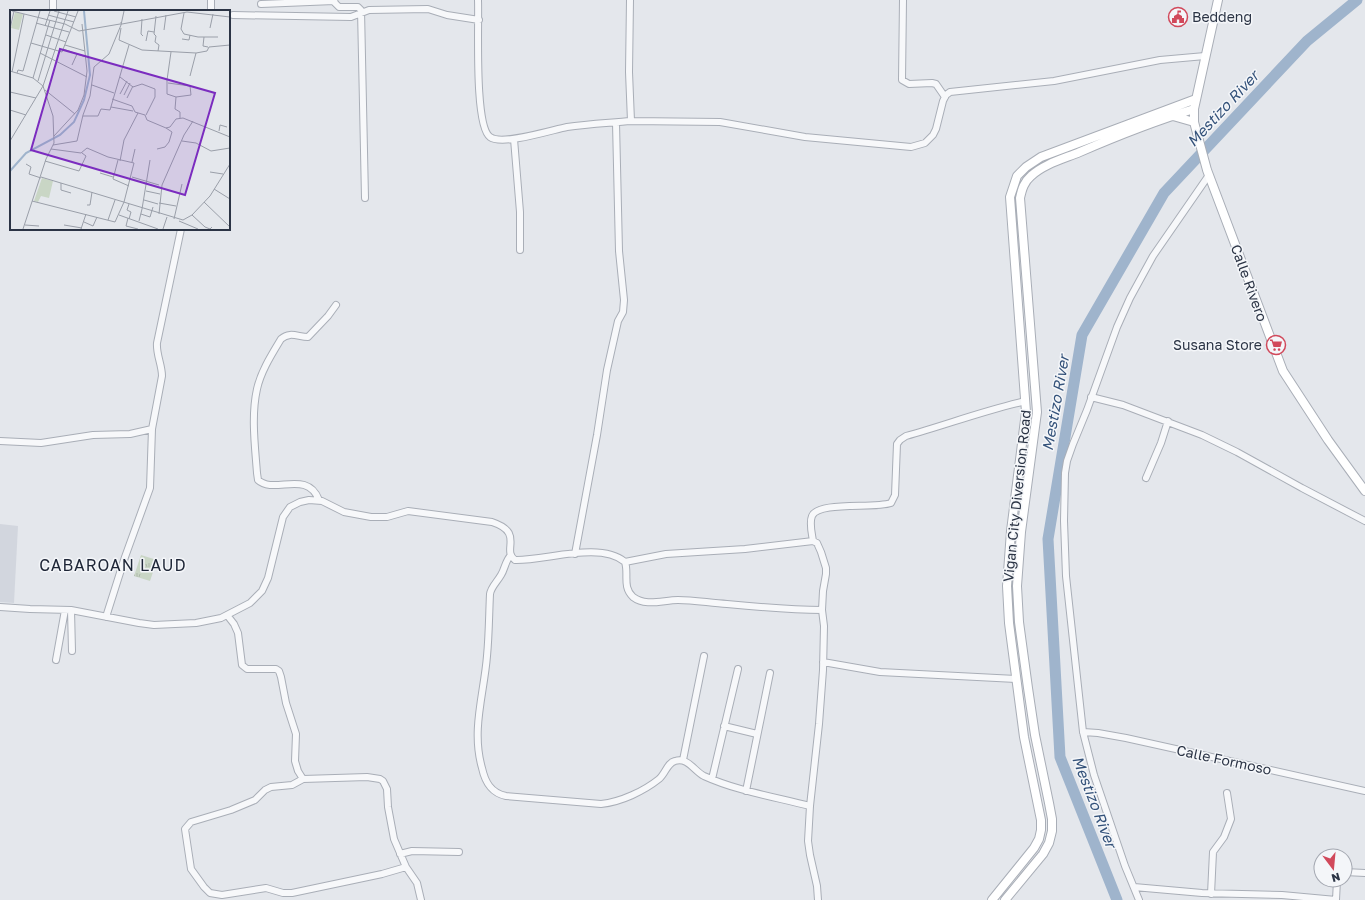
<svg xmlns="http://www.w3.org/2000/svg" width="1365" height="900" viewBox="0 0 1365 900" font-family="'Golos Text',sans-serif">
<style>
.built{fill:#d2d6de}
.park{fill:url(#park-tufts)}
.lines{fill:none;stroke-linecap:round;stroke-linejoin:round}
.river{stroke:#9fb4cc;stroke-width:11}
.street-casing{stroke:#a9aeb7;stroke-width:8}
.secondary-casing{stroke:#a9aeb7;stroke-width:10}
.street{stroke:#f7f8fa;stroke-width:6}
.secondary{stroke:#fff;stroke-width:8}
.labels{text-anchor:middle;stroke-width:3;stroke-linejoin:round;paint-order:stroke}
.poi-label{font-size:14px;fill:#2b3445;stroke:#f4f6f9;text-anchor:start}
.street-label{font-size:14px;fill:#2b3445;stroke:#f4f6f9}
.water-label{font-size:15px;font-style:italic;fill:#34527a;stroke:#f4f6f9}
.quarter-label{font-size:16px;letter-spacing:1px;fill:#1d2536;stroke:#f4f6f9}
.inset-river{fill:none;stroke:#9fb4cc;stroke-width:2}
.inset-road{fill:none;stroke:#9a9fa9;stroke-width:1}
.view{fill:#7b2cbf;fill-opacity:0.15;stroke:#7b2cbf;stroke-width:2}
.inset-edge{fill:none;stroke:#2b3445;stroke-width:2}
</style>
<defs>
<pattern id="park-tufts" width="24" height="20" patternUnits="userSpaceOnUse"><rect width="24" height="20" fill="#c9d6c5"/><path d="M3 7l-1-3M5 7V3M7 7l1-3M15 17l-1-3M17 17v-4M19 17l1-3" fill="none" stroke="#adb8ab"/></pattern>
</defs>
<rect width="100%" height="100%" fill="#e4e7ec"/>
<path class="built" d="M 0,524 L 18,526 L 14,603 L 0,602 Z"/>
<path class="park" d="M 141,555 L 157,560 L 150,581 L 134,576 Z"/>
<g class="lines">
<path class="river" d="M 1117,900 L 1060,757 L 1048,539 L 1082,335 L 1164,193 L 1307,41 L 1357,0"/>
<g class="street-casing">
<path id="street" d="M 53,0 L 53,11
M 211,0 L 211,11
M 334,0 L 335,3 L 339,7 L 358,7 L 361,10 L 365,198
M 478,0 C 479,23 474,126 490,137 C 502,146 552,130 567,127 C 588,124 610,123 631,121 L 720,122 L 805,137 L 911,147 L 925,143 L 933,135 L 936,129 L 943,101 L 946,95 L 950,92 L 1054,81 L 1160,60 L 1205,56
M 630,0 L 629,72 L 631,121
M 903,0 L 902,80 L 909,84 L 932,83 L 936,84 L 945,97
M 261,4 L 334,1
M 233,15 L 351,17 L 369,10 L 428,9 L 447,15 L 479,20
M 514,139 L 520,212 L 520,250
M 1091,397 L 1123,405 L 1202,435 L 1237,452 L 1302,488 L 1365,521
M 0,441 L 41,443 L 93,435 L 130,434 L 152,429
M 1146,478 L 1161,443 L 1168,421
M 319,500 C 307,469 274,495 258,480 L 257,473 C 255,446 251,416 257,389 C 261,371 272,354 281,339 C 290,331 298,337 308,337 L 328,316 L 336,305
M 575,554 L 597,435 L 607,370 L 618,321 L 623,312 L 624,300 L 619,251 L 616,123
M 511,555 C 505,561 505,569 501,575 C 497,582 491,587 490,594 C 489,615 489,635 487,656 C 484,694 471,730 482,768 C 485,782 491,793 506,796 L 601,804 C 621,802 644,791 659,779 C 666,773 667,763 675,761 C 688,757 694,771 704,776 C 737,791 775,797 810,806
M 625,562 L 666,554 L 745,549 L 813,541
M 0,607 L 30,609 L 71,610 L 139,623 L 154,625 L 196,623 L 221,618 L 250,603 L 262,591 L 268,578 L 283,517 L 290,507 L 300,502 L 309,500 L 322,501 L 344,512 L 371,517 L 387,517 L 408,511 L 492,522 C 525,533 501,550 515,560 C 545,561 600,541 625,562 C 629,574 622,587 633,597 C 646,607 663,600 678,600 C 694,600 710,603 727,604 C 758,607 790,610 822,610
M 71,610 L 72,651
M 227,615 L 234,624 L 238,633 L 242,665 L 247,669 L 276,669 L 279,671 L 281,677 L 286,703 L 296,734 L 295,761 L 298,771 L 303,779
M 106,617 L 125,557 L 150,488 L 152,429 L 162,376 C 162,365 156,354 157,343 L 181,229
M 56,660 L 65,610
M 823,662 L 880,672 L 1016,679
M 724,726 L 757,734
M 1083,732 L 1098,733 L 1126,738 L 1365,791
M 683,760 L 704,656
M 712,779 L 738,669
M 746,791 L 770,673
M 400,854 L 412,851 L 459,852
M 406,867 L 382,874 L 292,893 L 283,893 L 266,888 L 222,895 L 210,893 L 204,887 L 191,869 L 185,829 L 191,822 L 231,810 L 255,800 L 265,790 L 271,787 L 292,785 L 303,779 L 367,777 L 380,779 L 383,781 L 387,789 L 388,807 L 394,839 L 406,867 L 417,883 L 421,900
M 1345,872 L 1365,873
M 1134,887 L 1202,893 L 1282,895 L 1336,900
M 1211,894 L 1213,852 L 1224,837 L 1231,819 L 1227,793
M 818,900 L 817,886 L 810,855 L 808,841 L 810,806 L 819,724 L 823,670 L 824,626 L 822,610 L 823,591 L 826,574 L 826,568 L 821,552 L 817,543 L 813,541 C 812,534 809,523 812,516 C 818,501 874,509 891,503 L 895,495 L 897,444 L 900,440 L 906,436 C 946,425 985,410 1026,401
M 1139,900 L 1125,866 L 1094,775 L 1083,732 L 1066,576 L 1064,521 L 1065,473 L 1067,461 L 1073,444 L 1087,410 L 1117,327 L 1130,298 L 1153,256 L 1209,175
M 1336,900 L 1337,880"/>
</g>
<g class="secondary-casing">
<path id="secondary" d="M 1218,0 L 1194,109 L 1194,122 L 1207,170 L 1283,371 L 1328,440 L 1365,491
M 1173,116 L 1194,122
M 992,900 L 1034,848 L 1039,839 L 1041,830 L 1041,820 L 1024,737 L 1009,623 L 1007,586 L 1011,531 L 1026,412 L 1010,197 L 1017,176 L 1026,167 L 1041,157 L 1196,99
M 1005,900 L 1043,854 L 1049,843 L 1052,831 L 1052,819 L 1049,803 L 1035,735 L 1028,688 L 1019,622 L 1017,586 L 1021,532 L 1037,412 L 1020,198 C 1022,189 1024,182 1031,176 C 1044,164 1063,159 1080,152 C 1117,136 1155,121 1194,109"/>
</g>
<use href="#street" class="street"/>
<use href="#secondary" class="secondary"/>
</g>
<defs>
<g id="civic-ring" transform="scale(1)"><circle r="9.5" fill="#f4f6f9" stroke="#d1495b" stroke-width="1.5"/><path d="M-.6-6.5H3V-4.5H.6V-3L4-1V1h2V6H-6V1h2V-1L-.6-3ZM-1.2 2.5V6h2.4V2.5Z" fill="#d1495b"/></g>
<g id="supermarket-ring" transform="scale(1)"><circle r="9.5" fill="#f4f6f9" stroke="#d1495b" stroke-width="1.5"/><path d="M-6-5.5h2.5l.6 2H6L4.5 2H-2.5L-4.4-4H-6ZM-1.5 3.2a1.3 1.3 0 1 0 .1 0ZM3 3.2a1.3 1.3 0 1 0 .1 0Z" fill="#d1495b"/></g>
</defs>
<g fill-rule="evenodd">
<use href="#civic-ring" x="1178" y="17"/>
<use href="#supermarket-ring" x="1276" y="345"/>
</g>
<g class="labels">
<g class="poi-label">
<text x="1192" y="22">Beddeng</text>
<text x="1262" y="350" text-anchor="end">Susana Store</text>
</g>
<g class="street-label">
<text transform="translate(1249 283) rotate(70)" y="5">Calle Rivero</text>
<text transform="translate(1017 496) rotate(-84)" y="5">Vigan City Diversion Road</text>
<text transform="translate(1224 760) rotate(12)" y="5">Calle Formoso</text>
</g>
<g class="water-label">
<text transform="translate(1223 109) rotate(-47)" y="5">Mestizo River</text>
<text transform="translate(1056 403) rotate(-80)" y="5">Mestizo River</text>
<text transform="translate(1094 802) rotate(69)" y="5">Mestizo River</text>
</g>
<g class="quarter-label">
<text x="113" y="571">CABAROAN LAUD</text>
</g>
</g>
<g transform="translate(10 10)">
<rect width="220" height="220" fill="#e4e7ec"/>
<path d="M 5,2 L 13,4 L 9,20 L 1,18 ZM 32,168 L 43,171 L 39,188 L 31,186 L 28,192 L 24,191 Z" fill="#c9d6c5"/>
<path class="inset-river" d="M 0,161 L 16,143 L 50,125 L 64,112 L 74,90 L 80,65 L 74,1"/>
<path class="inset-road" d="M 2,1 L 55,14 L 69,21 L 110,14M 44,1 L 66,7M 174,3 L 171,19 L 174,24 L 188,27 L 208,27M 38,5 L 64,12M 146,6 L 144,24 L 146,26 L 145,32 L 149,35 L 148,41M 132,9 L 131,24 L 133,26M 111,12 L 111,15 L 114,1M 26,13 L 59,22M 112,14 L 177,2 L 220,7M 35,16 L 40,1M 111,18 L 109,30 L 132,40 L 186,43 L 197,41 L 199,37 L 220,35M 200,18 L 203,4M 0,19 L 4,1M 154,20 L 156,5M 36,25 L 56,32M 194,27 L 193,36 L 198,37M 172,29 L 179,30 L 180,25M 136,31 L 138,21 L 144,22M 21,33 L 52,42 L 68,1M 55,35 L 75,41M 53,39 L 76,47M 30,43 L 77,67M 62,55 L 67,44M 0,61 L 23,68 L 33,76 L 43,106 L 44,133 L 36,149 L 13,219M 2,62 L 14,4M 7,63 L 8,60 L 13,61 L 30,1M 180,66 L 186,43M 110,67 L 123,77 L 132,74 L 145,79 L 145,87 L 136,105M 23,68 L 40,10M 28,71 L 49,1M 158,73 L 180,76 L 181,85 L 166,87 L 157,84 L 157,70 L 161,42M 82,75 L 104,83M 35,80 L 65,104M 0,82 L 26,88M 110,84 L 117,71M 114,85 L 120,73M 166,87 L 165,99 L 170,102 L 170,108M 117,88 L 123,76M 102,89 L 122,96 L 125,102 L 135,105 L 137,110 L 156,118 L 160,117 L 166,109 L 173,108 L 220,127M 101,97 L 123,101M 0,100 L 16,105M 73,106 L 88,106 L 91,99 L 100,100 L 119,35M 209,121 L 210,115 L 217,117M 44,126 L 68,100 L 74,85 L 77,61 L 72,14M 0,131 L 33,76 L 58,1M 172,131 L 186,133 L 201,141 L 220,138M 43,135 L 67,131 L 73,105 L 80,86 L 84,57 L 99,44 L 111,15M 147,139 L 155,137 L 159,132 L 162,122 L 156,118M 108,150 L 103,169 L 119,176M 35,151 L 69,161 L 76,146 L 72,143M 110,151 L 114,130 L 128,103M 122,152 L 125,139M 16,154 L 21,157 L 19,164 L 31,168M 200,162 L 213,164M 90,163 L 103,167M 31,167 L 173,210 L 182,205 L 200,186 L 220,154M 122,167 L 149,175M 51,173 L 51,180 L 61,183M 204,179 L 220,189M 136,181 L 150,184M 134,190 L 148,194M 22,191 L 105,212 L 114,192 L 124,153 L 98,147 L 77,138 L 71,143 L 41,139M 194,192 L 220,217M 149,193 L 166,196M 119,194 L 117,200 L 121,202 L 119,209M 77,195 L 80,195 L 82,182M 132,199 L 140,150M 131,204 L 140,207 L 143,197M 149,204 L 152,175 L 174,125 L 183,111M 109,205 L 148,219M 182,205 L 195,217 L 200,219 L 202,217M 118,208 L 116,216 L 128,219M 164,209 L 172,174M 98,210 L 105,190M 129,211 L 132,199M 169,211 L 188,219M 74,212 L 83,216 L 87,207M 15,215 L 29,216M 54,215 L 72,218M 71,219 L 76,204M 153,219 L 157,207"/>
<path class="view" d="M 50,39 L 205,83 L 175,185 L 21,140 Z"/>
<rect width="220" height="220" class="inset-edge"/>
</g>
<g transform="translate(1333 868) rotate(164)"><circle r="19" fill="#f4f6f9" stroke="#a4a8b1"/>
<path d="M0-3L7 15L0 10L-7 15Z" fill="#d1495b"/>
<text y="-6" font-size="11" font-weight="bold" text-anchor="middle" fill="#2b3445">N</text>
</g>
</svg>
